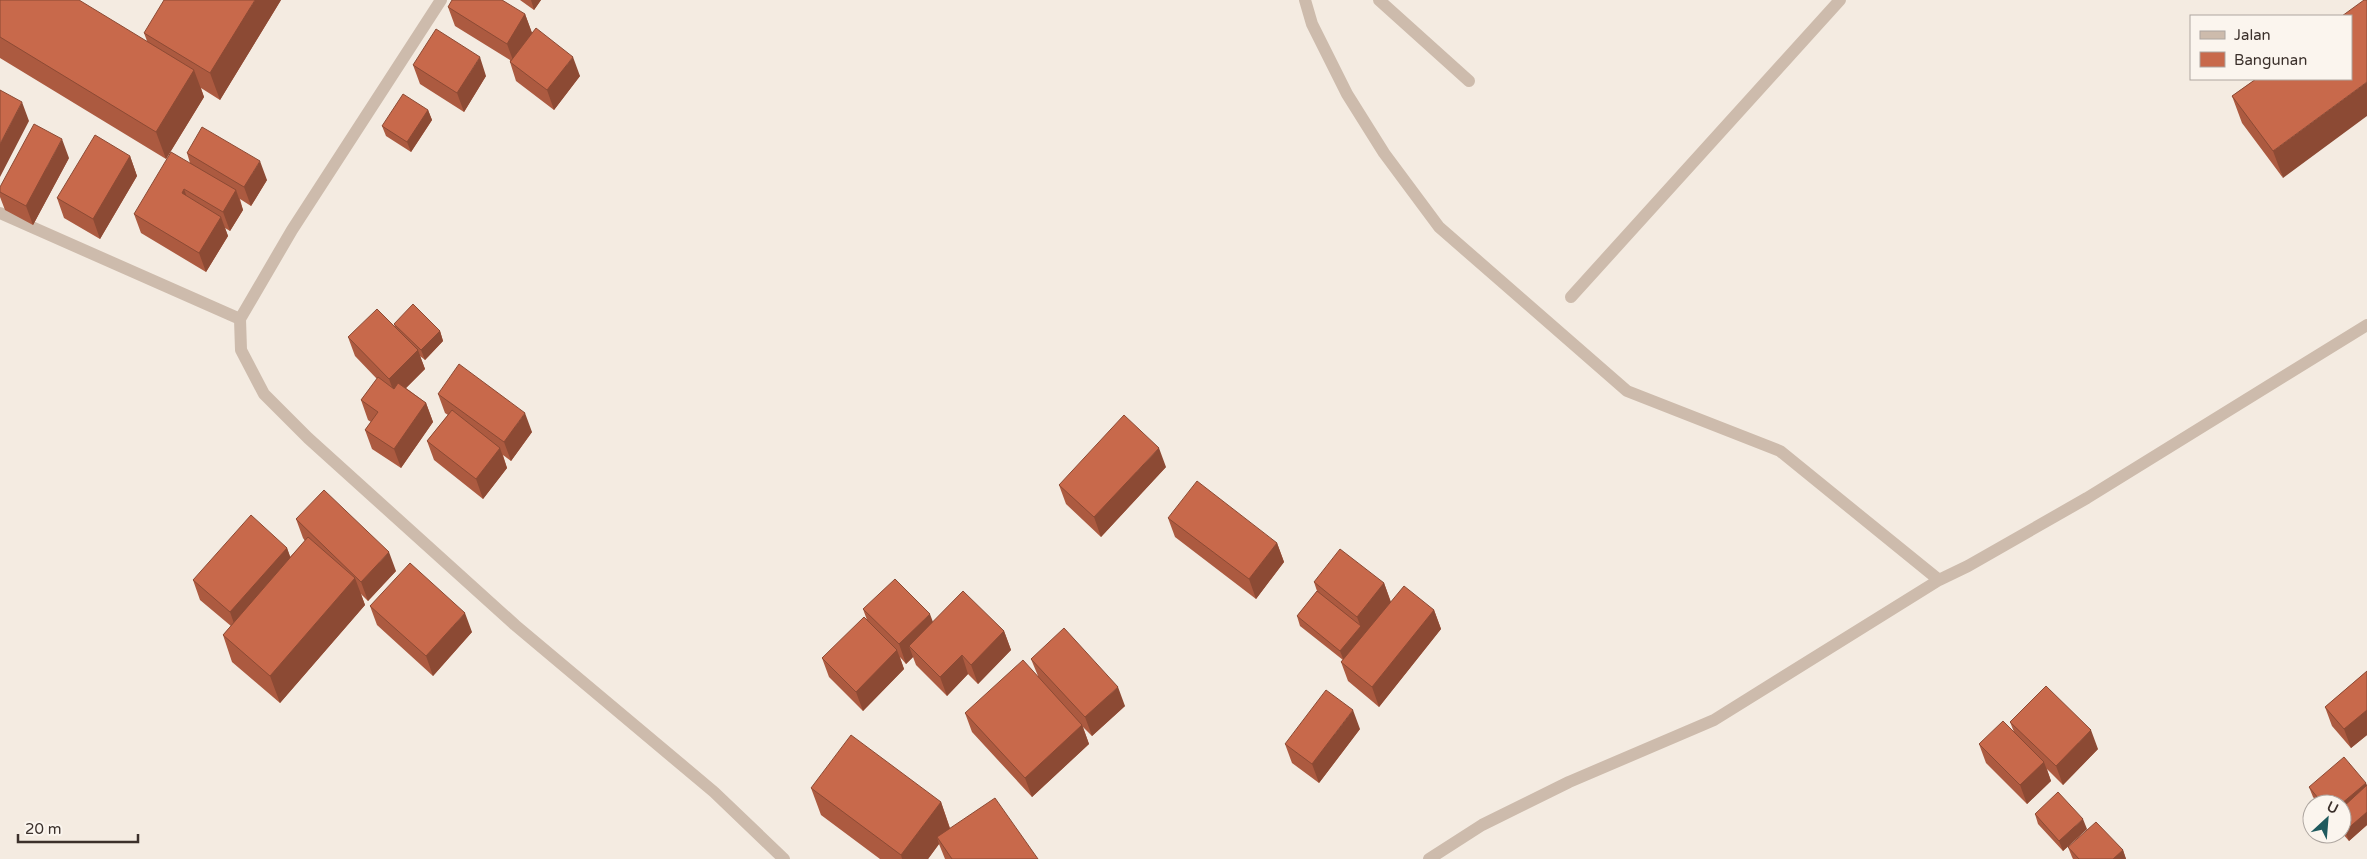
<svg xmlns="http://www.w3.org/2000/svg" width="2367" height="859" viewBox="0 0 2367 859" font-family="'Varela Round',sans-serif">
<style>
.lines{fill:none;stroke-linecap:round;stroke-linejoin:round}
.minor{stroke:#cdbbac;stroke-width:12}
.wall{fill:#ac5a40}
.shaded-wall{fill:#8c4a34}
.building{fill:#c8694b;stroke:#8c4a34}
</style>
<rect width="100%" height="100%" fill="#f4ebe1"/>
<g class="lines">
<path class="minor" d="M 441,0 L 292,230 L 240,319 L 241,350 L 264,394 L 308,438 L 515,625 L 714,792 L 784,859
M 1305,0 L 1312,24 L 1347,94 L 1384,153 L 1439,227 L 1627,391 L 1780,451 L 1939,580 L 1968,566 L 2087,498 L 2367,325
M 1379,0 L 1469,81
M 0,213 L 240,319
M 1571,297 L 1840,0
M 1429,859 L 1482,825 L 1569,782 L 1714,720 L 1939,580"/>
</g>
<path class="wall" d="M 0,0 L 147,41 L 144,33 L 281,0 L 220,100 L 201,88 L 204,97 L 166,159 L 0,58 Z
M 520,0 L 541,0 L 534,10 Z
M 448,7 L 525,14 L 532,33 L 580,76 L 554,110 L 516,81 L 510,62 L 510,60 L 455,26 Z
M 413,65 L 486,76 L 464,112 L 420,84 Z
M 2256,79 L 2283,178 L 2242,123 L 2232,96 Z
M 428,110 L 432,120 L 411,152 L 386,136 L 382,126 Z
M 187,153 L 267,180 L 251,206 L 240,199 L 243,210 L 230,231 L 225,228 L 228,236 L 206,272 L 141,233 L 134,214 L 190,163 Z
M 130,156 L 137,176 L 100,239 L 64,218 L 57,198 Z
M 69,158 L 33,225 L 5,210 L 0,197 L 0,187 Z
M 394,324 L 440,331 L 443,341 L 425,360 L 420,356 L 425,369 L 406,388 L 426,403 L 433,422 L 401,468 L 372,449 L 365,430 L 371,422 L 368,420 L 361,400 L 377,379 L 355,356 L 348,337 L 395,327 Z
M 438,394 L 532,432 L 511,461 L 503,455 L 507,468 L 483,499 L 434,460 L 427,441 L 448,415 L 445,413 Z
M 1166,467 L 1101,537 L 1066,504 L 1059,485 Z
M 1168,518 L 1277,543 L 1284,562 L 1256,599 L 1175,537 Z
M 296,519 L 396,571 L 368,601 L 361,594 L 365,605 L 280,703 L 232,662 L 223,635 L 231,626 L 200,600 L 193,580 L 287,548 L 290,557 L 305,541 L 303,538 Z
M 1314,582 L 1384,583 L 1391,602 L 1434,610 L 1441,629 L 1379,707 L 1348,681 L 1341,662 L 1343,660 L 1300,626 L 1297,616 L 1317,591 Z
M 370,606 L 472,632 L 433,676 L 377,625 Z
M 863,609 L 933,622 L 1004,631 L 1011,650 L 978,684 L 968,674 L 947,696 L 916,665 L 913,657 L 906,664 L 900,657 L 904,669 L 863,711 L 829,677 L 822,658 L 867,620 Z
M 1031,659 L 1125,706 L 1092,736 L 1083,727 L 1089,744 L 1032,797 L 972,732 L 965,713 L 1038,676 Z
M 2367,671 L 2367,735 L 2351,748 L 2332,726 L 2325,707 Z
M 2010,722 L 2098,749 L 2063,785 L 2047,769 L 2051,781 L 2027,804 L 1986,763 L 1979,744 L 2014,732 Z
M 1360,729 L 1319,783 L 1292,763 L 1285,744 Z
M 2366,783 L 2367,786 L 2367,825 L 2349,841 L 2342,833 L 2342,804 L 2319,804 L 2313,797 L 2309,787 Z
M 811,788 L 941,802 L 950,828 L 1038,859 L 945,859 L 939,844 L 928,859 L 880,859 L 821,815 Z
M 2035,814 L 2087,829 L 2063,851 L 2038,824 Z
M 2068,847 L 2123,850 L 2126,859 L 2073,859 L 2072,857 Z"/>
<path class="shaded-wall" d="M 255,0 L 281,0 L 220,100 L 210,73 Z
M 531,0 L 541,0 L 534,10 Z
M 525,14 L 532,33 L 514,63 L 507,44 Z
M 480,57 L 486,76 L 464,112 L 457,93 Z
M 573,57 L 580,76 L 554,110 L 547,90 Z
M 194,70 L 204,97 L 166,159 L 156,132 Z
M 2367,82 L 2367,116 L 2283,178 L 2273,151 Z
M 22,102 L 29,121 L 0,177 L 0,144 Z
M 428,110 L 432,120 L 411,152 L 407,142 Z
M 62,139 L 69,158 L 33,225 L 26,206 Z
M 130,156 L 137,176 L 100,239 L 93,219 Z
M 260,161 L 267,180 L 251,206 L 244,187 Z
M 184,189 L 191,209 L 182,193 Z
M 236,190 L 243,210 L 230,231 L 223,212 Z
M 221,217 L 228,236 L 206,272 L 199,253 Z
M 440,331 L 443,341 L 425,360 L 421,350 Z
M 418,350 L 425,369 L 396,398 L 389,379 Z
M 426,403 L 433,422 L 401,468 L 394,449 Z
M 525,413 L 532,432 L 511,461 L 504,442 Z
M 500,448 L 507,468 L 483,499 L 476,479 Z
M 1159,448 L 1166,467 L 1101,537 L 1094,517 Z
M 1277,543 L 1284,562 L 1256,599 L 1249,579 Z
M 287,548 L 294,567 L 237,632 L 230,612 Z
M 389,552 L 396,571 L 368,601 L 361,582 Z
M 355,578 L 365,605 L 280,703 L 270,676 Z
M 1384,583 L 1391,603 L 1364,636 L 1357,617 Z
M 1434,610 L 1441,629 L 1379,707 L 1372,687 Z
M 465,613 L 472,632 L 433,676 L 426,656 Z
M 930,614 L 937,633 L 909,646 L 913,657 L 906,664 L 899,644 Z
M 1361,626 L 1364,636 L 1344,661 L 1340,651 Z
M 1004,631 L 1011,650 L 978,684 L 971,665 Z
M 897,650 L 904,669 L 863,711 L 856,692 Z
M 962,655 L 968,674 L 947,696 L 940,677 Z
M 1118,687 L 1125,706 L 1092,736 L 1085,717 Z
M 1353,710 L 1360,729 L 1319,783 L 1312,764 Z
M 2367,710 L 2367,735 L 2351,748 L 2344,729 Z
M 1082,725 L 1089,744 L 1032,797 L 1025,778 Z
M 2091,730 L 2098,749 L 2063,785 L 2056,766 Z
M 2044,762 L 2051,781 L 2027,804 L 2020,785 Z
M 2366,783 L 2367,786 L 2342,816 L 2342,804 L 2341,804 Z
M 941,802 L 950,829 L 937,837 L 939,844 L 928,859 L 902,859 L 901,855 Z
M 2367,812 L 2367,825 L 2349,841 L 2345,831 Z
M 2083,819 L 2087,829 L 2063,851 L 2059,841 Z
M 2123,850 L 2126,859 L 2113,859 Z"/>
<path class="building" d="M 0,0 L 79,0 L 194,70 L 156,132 L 0,37 Z
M 164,0 L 255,0 L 210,73 L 144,33 Z
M 452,0 L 502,0 L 525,14 L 507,44 L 448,7 Z
M 2364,0 L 2367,0 L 2367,82 L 2273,151 L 2232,96 L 2256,79 L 2351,79 L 2351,16 L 2342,16 Z
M 536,28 L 573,57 L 547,90 L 510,62 Z
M 436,29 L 480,57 L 457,93 L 413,65 Z
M 0,90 L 22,102 L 0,144 Z
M 403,94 L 428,110 L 407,142 L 382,126 Z
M 34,124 L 62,139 L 26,206 L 0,192 L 0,187 Z
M 202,127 L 260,161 L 244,187 L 187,153 Z
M 95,135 L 130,156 L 93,219 L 57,198 Z
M 171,152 L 236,190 L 223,212 L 184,189 L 182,193 L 221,217 L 199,253 L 134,214 Z
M 413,304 L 440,331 L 421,350 L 394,324 Z
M 377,309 L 418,350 L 389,379 L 348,337 Z
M 459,364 L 525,413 L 504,442 L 438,394 Z
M 378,377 L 394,389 L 398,383 L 426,403 L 394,449 L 365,430 L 378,412 L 361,400 Z
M 452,410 L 500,448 L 476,479 L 427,441 Z
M 1124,415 L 1159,448 L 1094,517 L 1059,485 Z
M 1197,481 L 1277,543 L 1249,579 L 1168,518 Z
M 324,490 L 389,552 L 361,582 L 296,519 Z
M 251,515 L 287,548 L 230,612 L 193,580 Z
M 308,537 L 355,578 L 270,676 L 223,635 Z
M 1340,549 L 1384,583 L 1357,617 L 1314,582 Z
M 410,563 L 465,613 L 426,656 L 370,606 Z
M 895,579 L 930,614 L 899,644 L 863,609 Z
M 1404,586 L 1434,610 L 1372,687 L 1341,662 Z
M 963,591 L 1004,631 L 971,665 L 962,655 L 940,677 L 909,646 Z
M 1317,591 L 1361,626 L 1340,651 L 1297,616 Z
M 864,617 L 897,650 L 856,692 L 822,658 Z
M 1064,628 L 1118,687 L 1085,717 L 1031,659 Z
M 1023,660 L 1082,725 L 1025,778 L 965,713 Z
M 2367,671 L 2367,710 L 2344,729 L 2325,707 Z
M 2046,686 L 2091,730 L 2056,766 L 2010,722 Z
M 1326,690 L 1353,710 L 1312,764 L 1285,744 Z
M 2003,721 L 2044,762 L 2020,785 L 1979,744 Z
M 851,735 L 941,802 L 901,855 L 811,788 Z
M 2344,757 L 2366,783 L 2341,804 L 2323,804 L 2309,787 Z
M 2367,785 L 2367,812 L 2345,831 L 2342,827 L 2342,808 Z
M 2058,792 L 2083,819 L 2059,841 L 2035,814 Z
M 995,798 L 1038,859 L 952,859 L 937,837 Z
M 2096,822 L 2123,850 L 2113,859 L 2079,859 L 2068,847 Z"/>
<rect x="2190" y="15" width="162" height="65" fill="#fbf5ee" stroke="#aea6a0"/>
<rect x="2200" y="31" width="25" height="8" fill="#cdbbac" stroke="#aea6a0"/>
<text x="2234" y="40" font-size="15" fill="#3b302b">Jalan</text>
<rect x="2200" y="52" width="25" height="15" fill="#c8694b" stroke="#aea6a0"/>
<text x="2234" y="65" font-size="15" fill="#3b302b">Bangunan</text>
<g transform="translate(2327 819) rotate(26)"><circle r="24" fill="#fbf5ee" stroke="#aea6a0"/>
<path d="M0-4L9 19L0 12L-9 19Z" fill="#1f5a5e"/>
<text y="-8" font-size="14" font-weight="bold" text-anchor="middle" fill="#3b302b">U</text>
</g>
<path d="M18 834v8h120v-8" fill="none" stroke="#3b302b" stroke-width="2.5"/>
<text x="25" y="834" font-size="15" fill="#3b302b" stroke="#fbf5ee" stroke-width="4" paint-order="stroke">20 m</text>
</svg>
